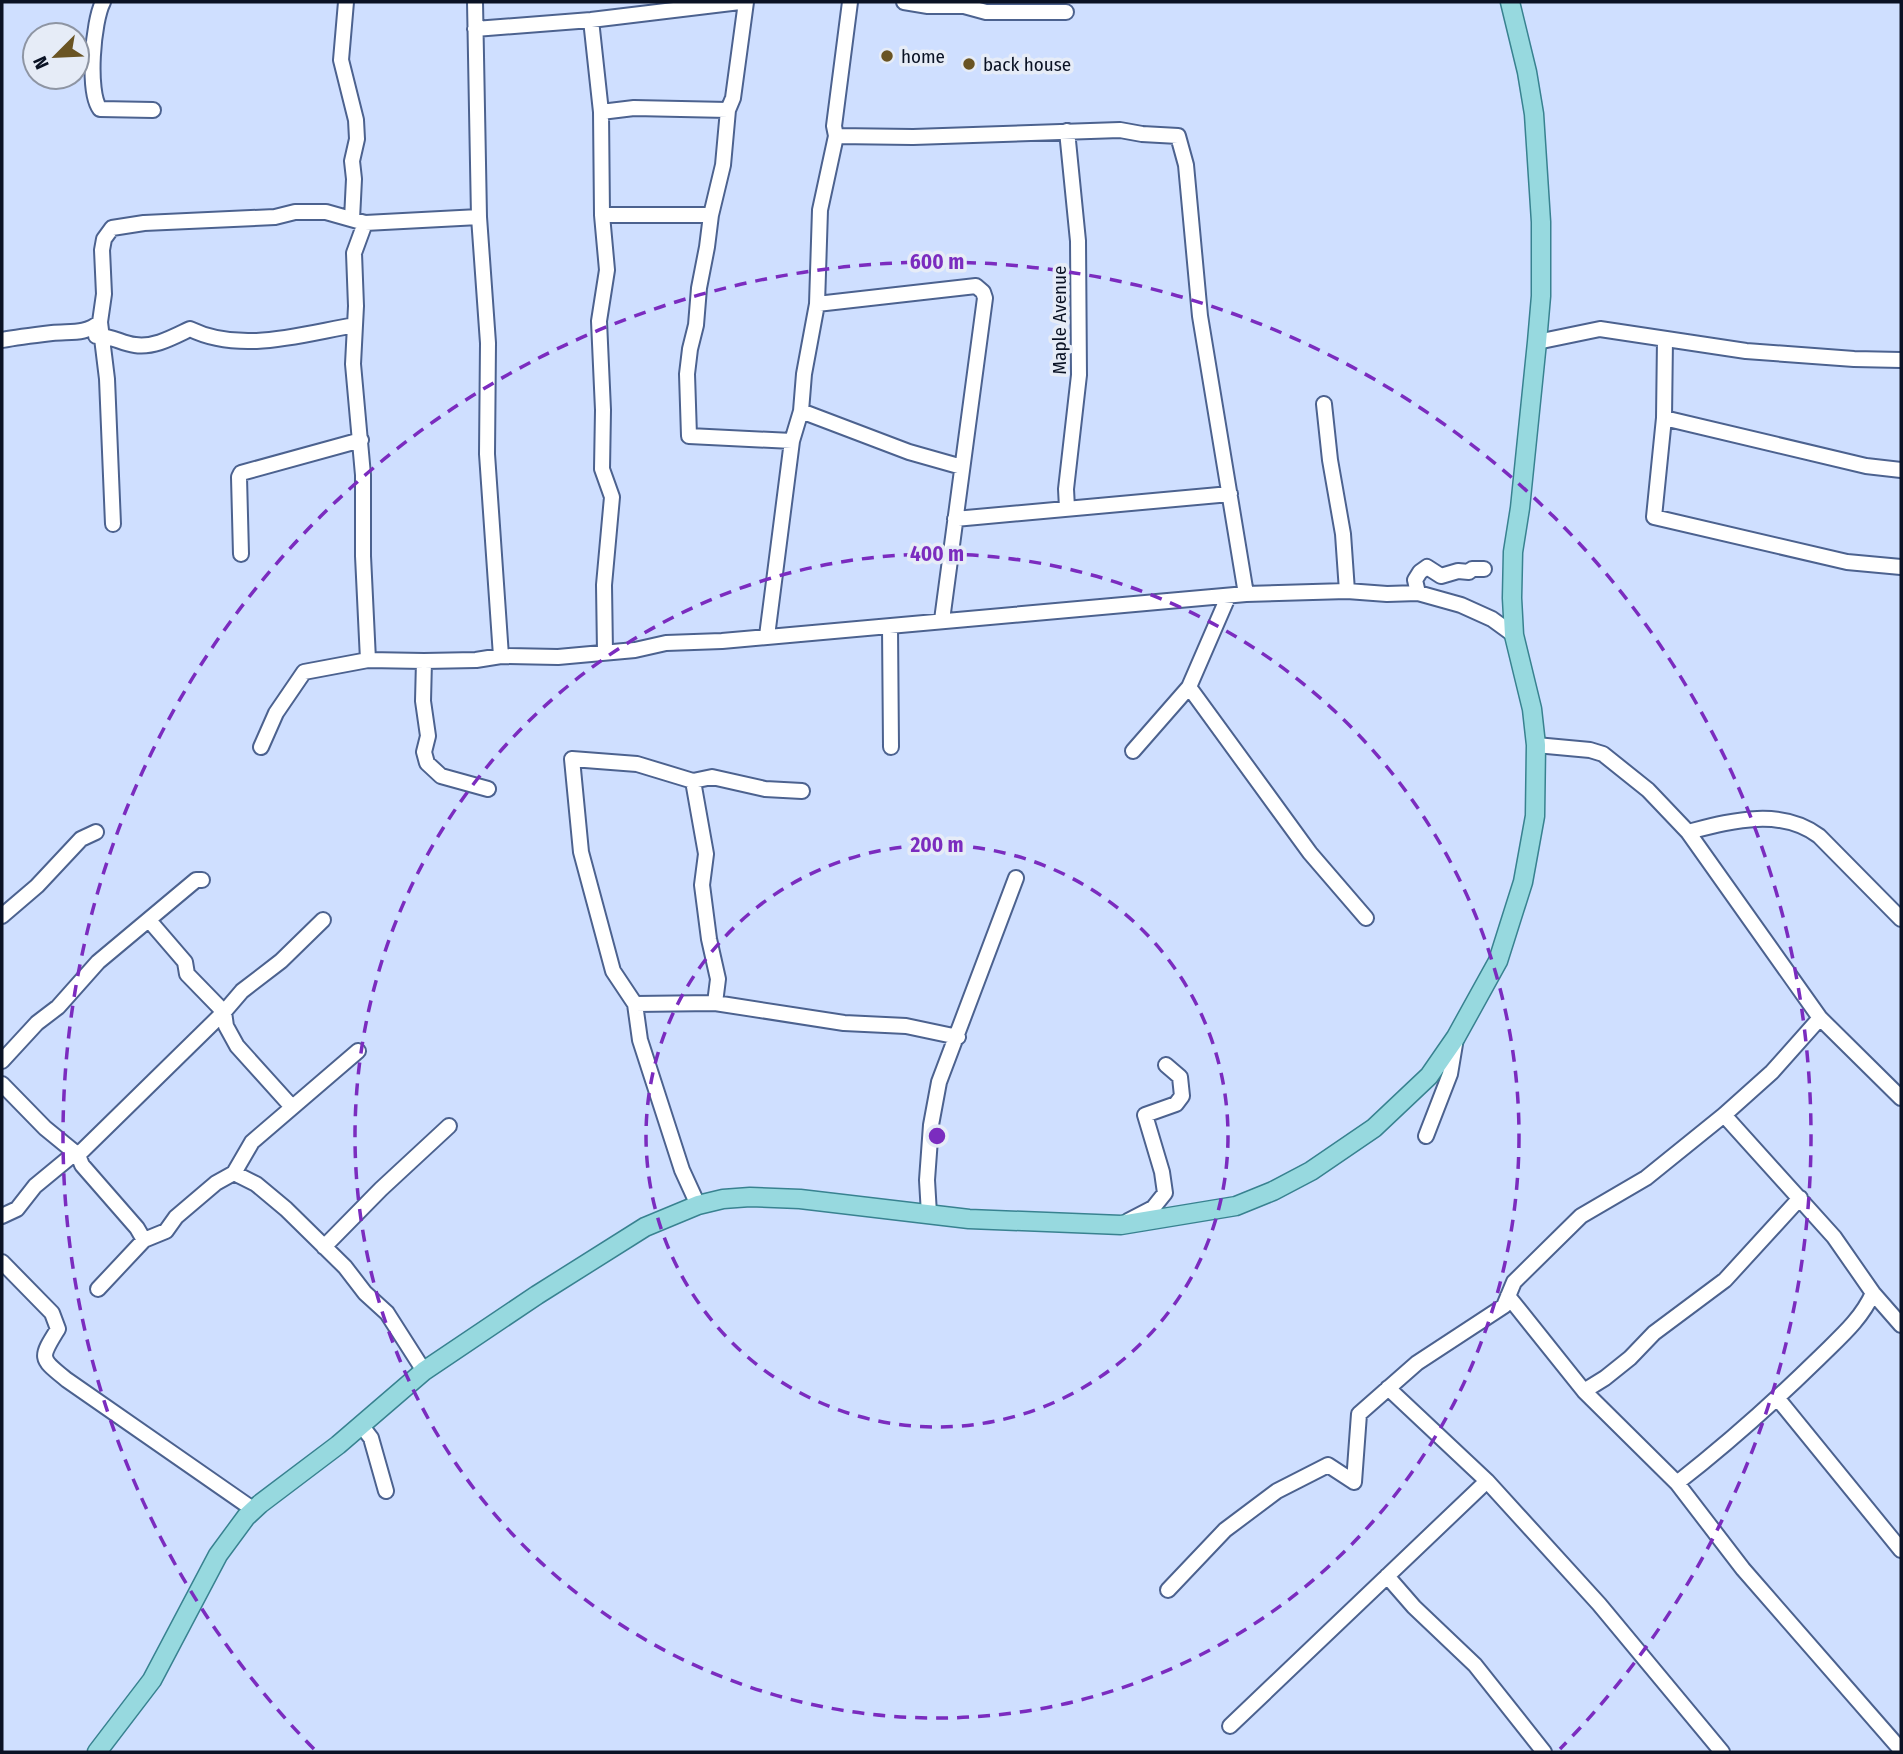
<svg xmlns="http://www.w3.org/2000/svg" width="1903" height="1754" viewBox="0 0 1903 1754" font-family="'Fira Sans Condensed',sans-serif">
<style>
.lines{fill:none;stroke-linecap:round;stroke-linejoin:round}
.minor-casing{stroke:#4c628f;stroke-width:18}
.major-casing{stroke:#388290;stroke-width:21}
.minor{stroke:#fff;stroke-width:14}
.major{stroke:#97d9df;stroke-width:18}
.ring{fill:none;stroke:#7b2cbf;stroke-width:3.5;stroke-dasharray:12 9}
.poi-dot{fill:#6a5423;stroke:#e6ecf7;stroke-width:2.5}
.labels{text-anchor:middle;stroke-width:7;stroke-linejoin:round;paint-order:stroke}
.poi-label{font-size:19px;fill:#0a1224;stroke:#e6ecf7;text-anchor:start}
.street-label{font-size:19px;fill:#0a1224;stroke:#e6ecf7}
.centre{fill:#7b2cbf;stroke:#e6ecf7;stroke-width:3.5}
.ring-label{font-size:21px;text-anchor:middle;font-weight:bold;fill:#7b2cbf;stroke:#e6ecf7;stroke-width:7;stroke-linejoin:round;paint-order:stroke}
</style>
<rect width="100%" height="100%" fill="#cfdfff"/>
<g class="lines">
<g class="minor-casing">
<path id="minor" d="M 103,2 C 93,21 87,92 100,109 L 153,110
M 346,2 L 341,60 L 356,120 L 357,139 L 352,161 L 354,179 L 352,219
M 475,2 L 479,217 L 488,343 L 487,454 L 501,656
M 746,2 L 733,98 L 728,110 L 723,165 L 711,215 L 707,247 L 699,288 L 696,325 L 690,349 L 687,374 L 689,436 L 792,441
M 904,2 L 928,6 L 964,6 L 986,12 L 1066,12
M 591,20 L 601,112 L 602,215 L 607,270 L 599,321 L 603,410 L 602,469 L 612,497 L 604,585 L 605,652
M 475,29 L 591,20 L 740,2
M 601,112 L 634,108 L 728,110
M 836,136 L 913,137 L 1120,130 L 1142,134 L 1178,136 L 1186,165 L 1200,316 L 1246,594
M 602,215 L 711,215
M 365,223 L 354,253 L 356,306 L 353,364 L 363,475 L 363,556 L 368,660
M 817,304 L 976,286 L 983,292 L 985,298 L 942,620
M 96,336 C 114,336 120,343 135,345 C 154,348 173,337 190,329 C 241,354 302,334 355,325
M 1665,339 L 1664,418 L 1654,517 L 1847,562 L 1901,567
M 2,340 C 18,337 35,335 52,333 C 70,331 85,335 100,322
M 1537,342 L 1600,329 L 1746,351 L 1854,359 L 1901,360
M 1324,404 L 1330,460 L 1343,534 L 1347,591
M 801,411 L 909,452 L 962,467
M 1664,418 L 1866,466 L 1901,470
M 1067,508 L 1066,489 L 1079,375 L 1078,241 L 1067,131
M 955,519 L 1230,494
M 113,524 L 107,379 L 100,322 L 104,294 L 102,250 L 104,239 L 112,228 L 144,223 L 275,217 L 295,212 L 326,212 L 365,223 L 479,217
M 241,554 L 239,477 L 241,473 L 361,440
M 1418,593 L 1415,580 L 1420,572 L 1427,567 L 1441,576 L 1458,571 L 1469,572 L 1472,569 L 1484,569
M 890,627 L 891,747
M 767,636 L 792,441 L 801,411 L 804,374 L 817,304 L 820,210 L 836,136 L 834,126 L 850,2
M 424,661 L 423,701 L 428,736 L 424,752 L 427,763 L 441,776 L 488,789
M 1189,687 L 1310,853 L 1366,918
M 1536,745 L 1590,750 L 1603,754 L 1648,790 L 1688,832 L 1820,1018 L 1901,1098
M 261,747 L 276,713 L 304,672 L 368,660 L 424,661 L 476,660 L 501,656 L 558,657 L 635,650 L 666,643 L 722,641 L 1246,594 L 1347,591 L 1387,594 L 1418,593 L 1461,605 L 1492,619 L 1514,635
M 1133,751 L 1189,687 L 1228,597
M 693,781 L 706,854 L 702,885 L 709,939 L 718,979 L 715,1003
M 1688,832 C 1731,821 1780,807 1819,836 L 1901,919
M 2,916 L 37,886 L 81,839 L 96,832
M 154,926 L 185,962 L 187,974 L 224,1012 L 226,1026 L 237,1046 L 292,1107
M 635,1004 L 715,1003 L 844,1023 L 906,1026 L 958,1037
M 2,1061 L 37,1023 L 58,1007 L 98,962 L 196,880 L 202,880
M 2,1084 L 45,1128 L 78,1155 L 82,1165 L 137,1228 L 144,1240
M 1724,1115 L 1834,1237 L 1873,1293 L 1901,1325
M 1426,1136 L 1450,1074 L 1456,1038
M 78,1155 L 224,1012 L 242,991 L 281,961 L 323,920
M 234,1173 L 256,1184 L 286,1209 L 345,1267 L 365,1293 L 387,1313 L 424,1371
M 698,1205 L 682,1170 L 640,1040 L 635,1004 L 613,971 L 581,852 L 572,759 L 637,764 L 693,781 L 712,777 L 765,789 L 802,791
M 929,1214 L 927,1180 L 931,1125 L 939,1082 L 1016,878
M 2,1216 L 17,1209 L 35,1186 L 75,1153
M 1128,1221 L 1153,1208 L 1165,1193 L 1162,1172 L 1145,1115 L 1176,1104 L 1182,1096 L 1180,1077 L 1166,1065
M 324,1247 L 381,1189 L 449,1126
M 2,1262 L 52,1313 L 58,1329 C 39,1359 40,1358 67,1380 L 254,1510
M 98,1289 L 144,1240 L 166,1231 L 176,1217 L 216,1183 L 234,1173 L 252,1142 L 358,1051
M 1508,1296 L 1584,1391 L 1677,1483 L 1743,1569 L 1901,1750
M 1388,1388 L 1487,1481 L 1599,1604 L 1722,1752
M 1584,1391 L 1605,1378 L 1630,1358 L 1654,1333 L 1725,1280 L 1800,1198
M 1778,1399 L 1901,1550
M 361,1425 L 371,1438 L 386,1491
M 1354,1482 L 1359,1414 L 1417,1363 L 1504,1306 L 1514,1282 L 1581,1216 L 1646,1178 L 1724,1115 L 1772,1072 L 1820,1018
M 1677,1483 C 1727,1444 1773,1403 1818,1359 C 1839,1338 1861,1320 1873,1293
M 1387,1576 L 1414,1607 L 1475,1665 L 1544,1752
M 1168,1590 L 1225,1530 L 1277,1491 L 1328,1465 L 1354,1482
M 1230,1726 L 1487,1481"/>
</g>
<g class="major-casing">
<path id="major" d="M 97,1752 L 152,1680 L 218,1555 L 246,1517 L 260,1504 L 338,1445 L 424,1371 L 537,1295 L 645,1227 L 698,1205 L 723,1199 L 750,1197 L 800,1199 L 969,1219 L 1121,1225 L 1236,1206 L 1273,1191 L 1311,1171 L 1374,1128 L 1429,1076 L 1456,1037 L 1498,961 L 1523,882 L 1535,816 L 1536,745 L 1532,709 L 1514,635 L 1512,598 L 1513,552 L 1520,508 L 1537,342 L 1541,296 L 1541,222 L 1534,114 L 1527,72 L 1510,2"/>
</g>
<use href="#minor" class="minor"/>
<use href="#major" class="major"/>
</g>
<g class="ring">
<circle cx="937" cy="1136" r="291"/>
<circle cx="937" cy="1136" r="582"/>
<path d="M314 1749A874 874 0 1 1 1560 1749"/>
</g>
<g class="poi-dot">
<circle cx="887" cy="56" r="7"/>
<circle cx="969" cy="64" r="7"/>
</g>
<g class="labels">
<g class="poi-label">
<text x="901" y="63">home</text>
<text x="983" y="71">back house</text>
</g>
<g class="street-label">
<text transform="translate(1059 320) rotate(-90)" y="7">Maple Avenue</text>
</g>
</g>
<circle cx="937" cy="1136" r="10" class="centre"/>
<g class="ring-label">
<text x="937" y="269">600 m</text>
<text x="937" y="561">400 m</text>
<text x="937" y="852">200 m</text>
</g>
<rect width="1903" height="1754" fill="none" stroke="#0a1224" stroke-width="7"/>
<g transform="translate(56 56) rotate(246)"><circle r="33" fill="#e6ecf7" stroke="#8e95a3" stroke-width="2"/>
<path d="M0-5L12 26L0 18L-12 26Z" fill="#6a5423"/>
<text y="-10" font-size="19" font-weight="bold" text-anchor="middle" fill="#0a1224">N</text>
</g>
</svg>
